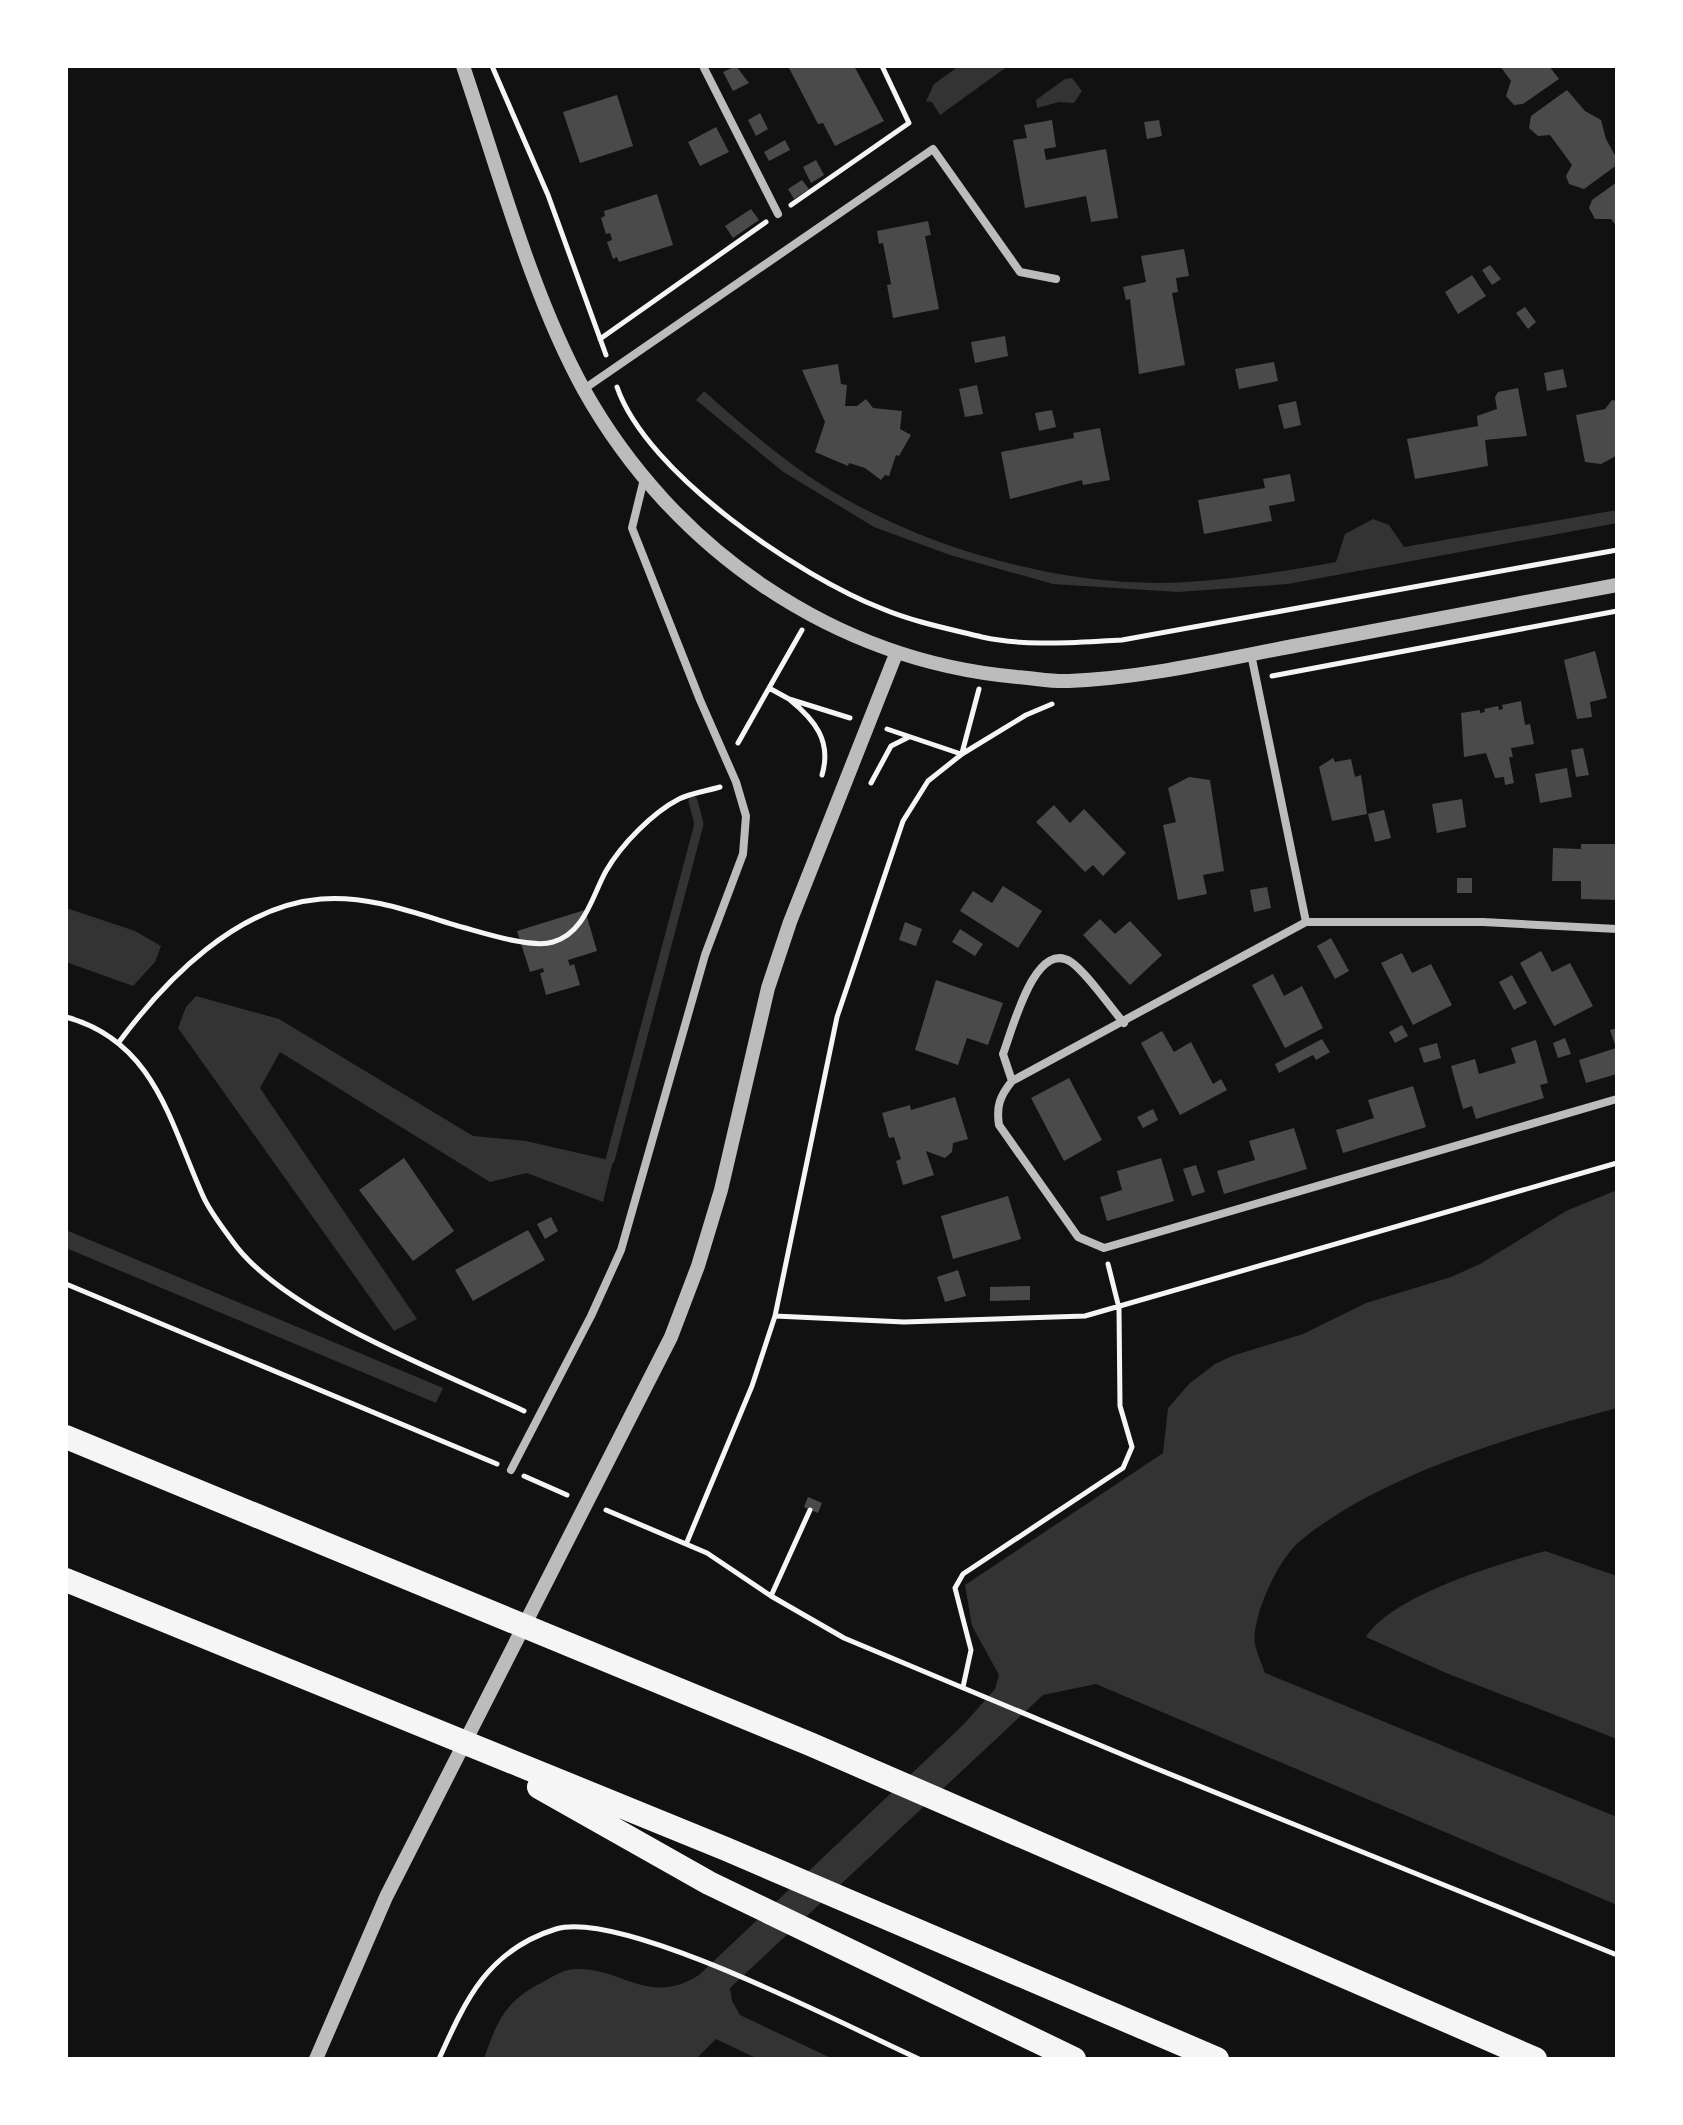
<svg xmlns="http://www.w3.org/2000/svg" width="1683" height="2125" viewBox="0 0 1683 2125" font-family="'Varela Round',sans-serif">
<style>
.water{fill:#333}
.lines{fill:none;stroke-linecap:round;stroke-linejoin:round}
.stream{stroke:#333;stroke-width:9}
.building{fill:#4a4a4a}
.path{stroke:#f5f5f5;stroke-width:5}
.minor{stroke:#bcbcbc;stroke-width:8}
.tertiary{stroke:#bcbcbc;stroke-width:14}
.motorway{stroke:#f5f5f5;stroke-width:24}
</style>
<rect width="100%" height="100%" fill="#111"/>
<path class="water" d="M 959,66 L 1008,66 L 940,115 L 932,102 L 926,101 L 934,84 Z
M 1072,78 L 1082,91 L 1074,103 L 1059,102 L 1037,108 L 1036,100 L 1065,79 Z
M 704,391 C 737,421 770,449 807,475 C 909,545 1062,590 1186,582 C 1237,579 1287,571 1336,562 L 1345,534 L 1373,519 L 1389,525 L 1404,547 L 1617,510 L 1617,523 L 1288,584 L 1178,592 L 1053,584 L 950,555 L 874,527 L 782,471 L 696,400 Z
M 66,908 L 135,931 L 161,946 L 155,962 L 133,986 L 66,962 Z
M 196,996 L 279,1019 L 473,1136 L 526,1141 L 613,1161 L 603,1202 L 527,1173 L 490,1182 L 280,1052 L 260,1088 L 417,1319 L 394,1331 L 178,1028 L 186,1007 Z
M 1617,1190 L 1617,1408 C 1516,1435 1381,1474 1300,1541 C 1279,1558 1251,1617 1255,1644 C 1257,1654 1262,1664 1265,1673 L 1617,1817 L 1617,1905 L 1096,1684 L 1043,1695 L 730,1988 L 732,2001 L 740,2015 L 833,2059 L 758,2059 L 716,2039 L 696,2059 L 484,2059 C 496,2023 505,2001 541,1983 C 551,1978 563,1969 575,1969 C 622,1967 649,2007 699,1975 L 964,1724 L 995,1689 L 999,1675 L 972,1626 L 965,1585 L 1163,1453 L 1168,1408 L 1190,1383 L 1215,1364 L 1232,1356 L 1303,1334 L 1366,1303 L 1451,1277 L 1480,1264 L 1566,1211 Z
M 66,1230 L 443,1388 L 436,1403 L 66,1248 Z
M 1545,1551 L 1617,1576 L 1617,1739 L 1446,1673 L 1366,1637 C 1393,1595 1496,1565 1545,1551 Z"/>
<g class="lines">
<path class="stream" d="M 610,1160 L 699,824 L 693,801"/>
</g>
<path class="building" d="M 736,66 L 749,83 L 733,91 L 723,72 Z
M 788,66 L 854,66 L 884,121 L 835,146 L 823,123 L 818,124 Z
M 1500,66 L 1549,66 L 1559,79 L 1523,104 L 1514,105 L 1506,96 L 1511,81 Z
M 1567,90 L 1585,111 L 1601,120 L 1606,139 L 1617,159 L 1617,165 L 1584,189 L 1569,184 L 1566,176 L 1572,165 L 1550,135 L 1538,136 L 1529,128 L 1531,116 Z
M 617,95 L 633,146 L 580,163 L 563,112 Z
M 760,113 L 768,129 L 756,136 L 748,120 Z
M 1052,120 L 1056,147 L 1044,149 L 1046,160 L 1106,149 L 1118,218 L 1091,222 L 1086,196 L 1025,208 L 1013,140 L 1027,138 L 1024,125 Z
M 1159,120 L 1162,136 L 1147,139 L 1144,122 Z
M 716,127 L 729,152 L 700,166 L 688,142 Z
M 785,140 L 790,150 L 769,161 L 764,152 Z
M 816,160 L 824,175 L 811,183 L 803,167 Z
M 802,180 L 809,189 L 794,199 L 788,189 Z
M 1617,182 L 1617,227 L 1611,219 L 1595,219 L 1589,208 L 1592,200 Z
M 657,194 L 673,245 L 619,262 L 617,257 L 613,259 L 607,242 L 612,240 L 610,233 L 606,234 L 601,218 L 605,216 L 604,211 Z
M 751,209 L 759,220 L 733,238 L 725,226 Z
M 928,221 L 931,235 L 925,236 L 939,309 L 893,318 L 887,285 L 891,284 L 883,243 L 879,244 L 877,231 Z
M 1184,249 L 1189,276 L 1176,278 L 1178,292 L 1172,293 L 1185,365 L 1139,374 L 1130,299 L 1126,300 L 1123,287 L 1146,282 L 1141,256 Z
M 1490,265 L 1501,279 L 1492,285 L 1482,270 Z
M 1472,275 L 1486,296 L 1458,314 L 1445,292 Z
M 1525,307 L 1536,322 L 1528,329 L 1516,313 Z
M 1005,336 L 1008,356 L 975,363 L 971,342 Z
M 1274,362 L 1278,381 L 1239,389 L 1235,369 Z
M 838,364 L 841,384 L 847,385 L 845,406 L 857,406 L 866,399 L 873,408 L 902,411 L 900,429 L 911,435 L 899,456 L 896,455 L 889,476 L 885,475 L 881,480 L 865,468 L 849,463 L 848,466 L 815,452 L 825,422 L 802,370 Z
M 1563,369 L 1567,387 L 1547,391 L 1544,373 Z
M 977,385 L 983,414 L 965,417 L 959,389 Z
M 1518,388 L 1527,436 L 1485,440 L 1488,466 L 1415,479 L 1407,439 L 1478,426 L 1477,416 L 1497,409 L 1495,397 L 1498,392 Z
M 1612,400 L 1617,401 L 1616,456 L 1601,464 L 1585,462 L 1576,415 L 1605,409 Z
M 1296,401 L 1301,425 L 1284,429 L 1278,405 Z
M 1052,410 L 1056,427 L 1039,431 L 1035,413 Z
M 1100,428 L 1110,480 L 1083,485 L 1082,480 L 1010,499 L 1001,452 L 1074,438 L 1073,433 Z
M 1290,474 L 1295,501 L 1269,506 L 1272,521 L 1204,534 L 1198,500 L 1265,488 L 1263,479 Z
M 1595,651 L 1607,698 L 1590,702 L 1592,717 L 1577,719 L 1564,660 Z
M 1521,701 L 1525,725 L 1530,724 L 1534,744 L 1511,748 L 1513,757 L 1509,757 L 1514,783 L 1505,785 L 1504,777 L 1495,778 L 1486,753 L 1464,757 L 1461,713 L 1480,710 L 1480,713 L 1485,712 L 1484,709 L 1498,706 L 1499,710 L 1503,709 L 1502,705 Z
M 1583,748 L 1589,775 L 1576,777 L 1571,750 Z
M 1333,758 L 1335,762 L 1351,759 L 1355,777 L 1361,775 L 1367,814 L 1332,821 L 1319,767 Z
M 1567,768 L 1572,797 L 1540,803 L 1535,774 Z
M 1189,777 L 1210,780 L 1224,871 L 1203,875 L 1207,894 L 1178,900 L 1163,825 L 1176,822 L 1168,788 Z
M 1462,799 L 1466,827 L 1437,833 L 1432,804 Z
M 1054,805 L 1070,823 L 1084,809 L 1126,853 L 1103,876 L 1093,865 L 1085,872 L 1036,822 Z
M 1384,810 L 1391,838 L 1375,842 L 1368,814 Z
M 1581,844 L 1617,844 L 1617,900 L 1581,899 L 1581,881 L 1552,881 L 1553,848 L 1581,849 Z
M 1457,878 L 1472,878 L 1472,893 L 1457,893 Z
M 1003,886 L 1042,911 L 1018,948 L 960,911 L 973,891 L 992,903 Z
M 1267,887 L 1271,908 L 1254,912 L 1250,890 Z
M 585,910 L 597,951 L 568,960 L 570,966 L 574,964 L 580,985 L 546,995 L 540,973 L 544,972 L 543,968 L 530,972 L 517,931 Z
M 1100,919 L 1115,934 L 1130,921 L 1162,955 L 1130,985 L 1083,935 Z
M 905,922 L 922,929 L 916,946 L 899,940 Z
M 960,929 L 983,944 L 975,956 L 952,942 Z
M 1331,938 L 1349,971 L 1335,979 L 1317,946 Z
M 1541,951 L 1552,972 L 1570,963 L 1593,1006 L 1554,1026 L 1520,963 Z
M 1402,953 L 1412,973 L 1431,964 L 1452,1005 L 1413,1025 L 1381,963 Z
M 1273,974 L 1284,996 L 1302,986 L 1323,1028 L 1285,1048 L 1252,985 Z
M 1512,975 L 1527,1003 L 1514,1010 L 1499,982 Z
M 936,980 L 1003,1003 L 988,1045 L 967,1038 L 958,1065 L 915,1050 Z
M 1402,1025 L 1408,1036 L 1395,1043 L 1389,1032 Z
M 1617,1028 L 1617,1074 L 1586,1083 L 1579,1060 L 1616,1048 L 1610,1030 Z
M 1162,1031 L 1174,1052 L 1191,1042 L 1213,1084 L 1221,1079 L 1227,1090 L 1180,1115 L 1141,1043 Z
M 1565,1038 L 1571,1054 L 1558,1058 L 1553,1043 Z
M 1322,1039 L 1330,1052 L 1316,1060 L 1313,1055 L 1279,1073 L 1275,1064 Z
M 1536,1040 L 1548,1083 L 1540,1085 L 1544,1098 L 1476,1119 L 1472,1106 L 1463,1109 L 1451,1066 L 1475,1059 L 1479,1074 L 1516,1063 L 1511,1048 Z
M 1437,1043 L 1441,1058 L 1424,1063 L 1419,1048 Z
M 1069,1078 L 1102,1140 L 1064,1161 L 1031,1098 Z
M 1413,1086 L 1426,1127 L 1343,1153 L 1336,1130 L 1374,1118 L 1368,1100 Z
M 955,1097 L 968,1139 L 953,1143 L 952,1152 L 945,1158 L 926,1151 L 934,1175 L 903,1185 L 896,1161 L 901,1159 L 894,1137 L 889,1138 L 882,1113 L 910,1105 L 911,1110 Z
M 1153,1109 L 1158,1120 L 1143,1128 L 1137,1117 Z
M 1294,1128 L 1307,1169 L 1224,1194 L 1217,1171 L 1255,1160 L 1249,1141 Z
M 404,1158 L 454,1231 L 413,1261 L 359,1190 Z
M 1161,1158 L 1174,1201 L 1107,1221 L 1100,1197 L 1122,1190 L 1117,1171 Z
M 1196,1165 L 1205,1192 L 1192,1196 L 1183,1169 Z
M 1008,1196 L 1021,1239 L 953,1259 L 941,1216 Z
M 551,1217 L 558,1231 L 545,1239 L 537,1224 Z
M 528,1230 L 545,1260 L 473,1301 L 455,1270 Z
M 958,1270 L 966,1296 L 945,1302 L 937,1277 Z
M 1030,1286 L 1030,1300 L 990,1301 L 990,1287 Z
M 808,1497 L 822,1503 L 818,1513 L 804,1507 Z"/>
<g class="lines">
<path class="path" d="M 492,66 L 548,195 L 606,355
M 791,205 L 909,123 L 882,66
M 600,339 L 766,222
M 617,387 C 647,474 800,577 883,609 C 914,622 950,629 982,637 C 1028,647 1076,642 1122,640 L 1617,550
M 802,630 L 769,688 L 789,699 L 850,718
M 1272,676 L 1617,611
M 789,699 C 815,720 832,741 822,775
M 887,729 L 961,754
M 738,743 L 769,688
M 962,753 L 979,689
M 871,783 L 891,746 L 909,737
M 66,1017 C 155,1041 170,1123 203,1196 C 210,1212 223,1228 233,1242 C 284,1313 442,1372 524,1411
M 119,1042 C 166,979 237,906 321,899 C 368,895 415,913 458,926 C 481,932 531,949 553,942 C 585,933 592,896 606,871 C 621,845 652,813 679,799 C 691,793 707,791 720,787
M 66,1284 L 497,1464
M 775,1316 L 904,1322 L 1085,1316 L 1617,1163
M 524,1476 L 567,1495
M 606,1510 L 707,1553 L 771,1596 L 844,1638 L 1145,1764 L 1617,1955
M 687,1542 L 752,1386 L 775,1316 L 837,1017 L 903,821 L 928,781 L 962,754 L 1026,715 L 1052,704
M 771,1596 L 810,1510
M 963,1687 L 971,1650 L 955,1588 L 963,1574 L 1123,1468 L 1132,1447 L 1120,1406 L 1119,1308 L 1108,1264
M 439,2059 C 466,1999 488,1950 556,1929 C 623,1909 848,2027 919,2059"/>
<path class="minor" d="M 703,66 L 778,214
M 584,389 L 933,149 L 1020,272 L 1056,279
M 1251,654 L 1306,922
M 1617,929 L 1483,922 L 1306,922 L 1012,1081 C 1000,1096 996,1106 999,1125 L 1078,1237 L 1104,1248 L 1617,1099
M 1012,1081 L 1003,1054 C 1012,1031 1035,938 1071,962 C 1088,974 1109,1006 1124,1023
M 511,1470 L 591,1316 L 621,1250 L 705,955 L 743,854 L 746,816 L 736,782 L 700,700 L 632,528 L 644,479"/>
<path class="tertiary" d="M 463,66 C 498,169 532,296 584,390 C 673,549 834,661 1017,677 C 1034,678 1052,682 1069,681 C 1146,678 1224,659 1299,645 C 1405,624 1511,605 1617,585
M 316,2059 L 386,1897 L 671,1337 L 698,1266 L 721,1190 L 768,988 L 790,922 L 896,654"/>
<path class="motorway" d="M 66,1437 L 810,1744 L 1535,2059
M 66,1580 L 726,1849 L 1217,2059
M 539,1787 L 709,1883 L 1074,2059"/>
</g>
<rect width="1683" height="2125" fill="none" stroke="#ffffff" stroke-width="136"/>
</svg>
